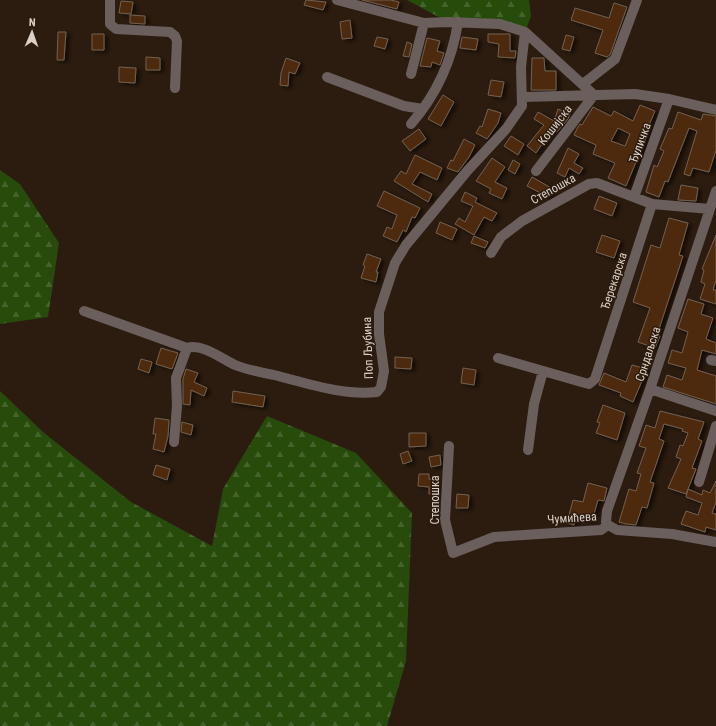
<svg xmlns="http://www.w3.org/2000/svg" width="716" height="726" viewBox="0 0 716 726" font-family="'Roboto Condensed',sans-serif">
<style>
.forest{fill:url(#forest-firs)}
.building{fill:#4d2b0b;stroke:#726051;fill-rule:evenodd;filter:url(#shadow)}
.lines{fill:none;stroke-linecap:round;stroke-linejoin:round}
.minor{stroke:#6a5f5d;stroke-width:10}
.labels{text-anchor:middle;stroke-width:3;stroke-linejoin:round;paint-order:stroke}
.street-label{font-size:12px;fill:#dbd0c8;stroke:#2c1c0f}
</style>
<defs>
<pattern id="forest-firs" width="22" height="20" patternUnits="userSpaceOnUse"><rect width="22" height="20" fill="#264b0b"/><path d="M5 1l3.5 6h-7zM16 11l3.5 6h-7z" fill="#45642d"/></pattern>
<filter id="shadow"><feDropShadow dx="3.5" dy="2" stdDeviation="2" flood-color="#0009"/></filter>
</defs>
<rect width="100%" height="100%" fill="#2c1c0f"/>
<path class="forest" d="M 407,0 L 529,0 L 531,16 L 525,32 L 448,22 Z
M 0,170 L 20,184 L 59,243 L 48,317 L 0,324 Z
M 0,391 L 43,432 L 131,502 L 212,546 L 223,489 L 267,416 L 356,453 L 412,513 L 406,661 L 387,726 L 0,726 Z"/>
<path class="building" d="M 306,0 L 326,2 L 323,10 L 304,5 Z
M 362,0 L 391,0 L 399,2 L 397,9 Z
M 121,1 L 133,2 L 131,14 L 119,13 Z
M 614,3 L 627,7 L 610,55 L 607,57 L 595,53 L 603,30 L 571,20 L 575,8 L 609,18 Z
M 130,15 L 145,16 L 145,24 L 130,23 Z
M 350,20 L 352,38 L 342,39 L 340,22 Z
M 58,32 L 66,32 L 64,60 L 57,60 Z
M 92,34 L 104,34 L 104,50 L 92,50 Z
M 488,34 L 510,34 L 510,51 L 516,51 L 515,58 L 498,57 L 499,44 L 488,42 Z
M 566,35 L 574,37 L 570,51 L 562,49 Z
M 377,37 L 388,39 L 385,49 L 374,46 Z
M 462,37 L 478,39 L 476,50 L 460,48 Z
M 427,38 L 440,41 L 437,51 L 444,53 L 440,65 L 432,62 L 431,67 L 420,66 Z
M 407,42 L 412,44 L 409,57 L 403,56 Z
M 146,57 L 160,58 L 160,70 L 146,70 Z
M 286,58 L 300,63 L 295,74 L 289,72 L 288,86 L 280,85 L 281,73 Z
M 532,58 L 544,58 L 545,71 L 556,71 L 556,90 L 531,90 Z
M 119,67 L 136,68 L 135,83 L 119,82 Z
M 491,80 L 504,82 L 501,97 L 488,95 Z
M 443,95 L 454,102 L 441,126 L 428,119 Z
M 640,105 L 655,111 L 644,137 L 646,138 L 626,186 L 608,178 L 615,163 L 593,154 L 596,145 L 574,135 L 578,127 L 580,124 L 582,125 L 593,107 L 611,116 L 614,111 L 633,121 ZM 618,128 L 630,134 L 625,146 L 611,141 Z
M 488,109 L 501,113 L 498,123 L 487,139 L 476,133 L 480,126 L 482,127 Z
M 558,109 L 570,114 L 568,119 L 557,132 L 552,130 L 536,153 L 527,146 L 544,125 L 534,119 L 538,112 L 554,121 Z
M 678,112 L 701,120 L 703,114 L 716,116 L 716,150 L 709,172 L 693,168 L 690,176 L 684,174 L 697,131 L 689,128 L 668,182 L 665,181 L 659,197 L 646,192 L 654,165 L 657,167 L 664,151 L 660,149 L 669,128 L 672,129 Z
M 419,129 L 426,139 L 410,151 L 402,141 Z
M 511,136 L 524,144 L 518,155 L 504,146 Z
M 464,139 L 475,145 L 469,157 L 458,172 L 447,168 L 451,160 L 453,161 Z
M 568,148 L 579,154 L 574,163 L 583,168 L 579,174 L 569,168 L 565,177 L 557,173 Z
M 415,155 L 442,168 L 437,180 L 420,172 L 412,184 L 432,194 L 428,202 L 394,181 L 401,171 L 406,174 Z
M 492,158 L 505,167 L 495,182 L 507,188 L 502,199 L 489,193 L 491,189 L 476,181 Z
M 513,160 L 520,164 L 515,174 L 508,170 Z
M 532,177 L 553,189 L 548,197 L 527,186 Z
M 681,185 L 698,188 L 696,201 L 678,200 Z
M 384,191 L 420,208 L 415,218 L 412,217 L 406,232 L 403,230 L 397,242 L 383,236 L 387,227 L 392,229 L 397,215 L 377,206 Z
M 465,192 L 477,198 L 475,202 L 497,213 L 492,221 L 484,217 L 474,235 L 455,224 L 459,218 L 465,222 L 473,206 L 461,201 Z
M 599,196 L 617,203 L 612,216 L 594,209 Z
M 669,218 L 688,223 L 679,255 L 683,256 L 657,335 L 660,336 L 655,348 L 638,342 L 650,308 L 633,302 L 651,245 L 660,248 Z
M 440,222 L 457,229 L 452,240 L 436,233 Z
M 602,235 L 620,241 L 614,258 L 596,252 Z
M 716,235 L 716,280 L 713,290 L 716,290 L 716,304 L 700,299 L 705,284 L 701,282 L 704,270 L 702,269 Z
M 474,236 L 488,242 L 485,248 L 471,243 Z
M 367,254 L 381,259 L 376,272 L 378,272 L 376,282 L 361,278 L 365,266 L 363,265 Z
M 688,299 L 704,304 L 701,314 L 713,318 L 706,339 L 716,343 L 716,354 L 702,350 L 697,370 L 716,376 L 716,404 L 663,387 L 667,375 L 682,380 L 686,368 L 668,363 L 672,350 L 682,353 L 688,332 L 678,328 Z
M 161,348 L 178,353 L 172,369 L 156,364 Z
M 395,357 L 412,358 L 411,369 L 395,368 Z
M 141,359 L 152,362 L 149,373 L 138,369 Z
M 632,365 L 647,369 L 633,402 L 620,396 L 621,393 L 599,385 L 604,373 L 626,382 Z
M 463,368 L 476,370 L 474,385 L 461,383 Z
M 186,369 L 198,373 L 194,382 L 207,388 L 204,396 L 191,390 L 190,405 L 183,404 L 183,379 Z
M 233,391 L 265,396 L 263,407 L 232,402 Z
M 603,405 L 625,413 L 617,440 L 596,433 L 600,423 L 597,422 Z
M 660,411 L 704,422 L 698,439 L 702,441 L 692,468 L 696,469 L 686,494 L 668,488 L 681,459 L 676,457 L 680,445 L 683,446 L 688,433 L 682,431 L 683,429 L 664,424 L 659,439 L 664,441 L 650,482 L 654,483 L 647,508 L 642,507 L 636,525 L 626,524 L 619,522 L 629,489 L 636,491 L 641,474 L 637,473 L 646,448 L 639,446 L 646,425 L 655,428 Z
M 155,418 L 169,420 L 168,436 L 164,452 L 153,449 L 156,434 L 153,434 Z
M 182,422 L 193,425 L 191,435 L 181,432 Z
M 409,433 L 426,433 L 426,446 L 409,447 Z
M 408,451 L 412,461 L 403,464 L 400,454 Z
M 440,455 L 441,465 L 431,467 L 429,457 Z
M 156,465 L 170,469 L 167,480 L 153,475 Z
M 419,474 L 429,474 L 429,479 L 436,480 L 436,494 L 429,494 L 429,487 L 418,486 Z
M 716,481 L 716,502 L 712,513 L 716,514 L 716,530 L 706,527 L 705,532 L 681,524 L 686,511 L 698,515 L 702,503 L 686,497 L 688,489 L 702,495 L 703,490 L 710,493 Z
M 588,483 L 607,488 L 604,501 L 598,500 L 592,521 L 576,516 L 574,525 L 567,523 L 573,500 L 583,502 Z
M 457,494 L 469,495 L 468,508 L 456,508 Z"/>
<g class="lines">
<path class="minor" d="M 110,0 L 110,24 L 116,29 L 170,32 L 175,36 L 177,41 L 175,88
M 337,0 L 424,23 L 448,22 L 500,24 L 525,32 L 594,95 L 536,171
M 411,74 L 424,23
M 327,77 L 404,106 L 423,109
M 583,84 L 615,59 L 637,0
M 523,97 L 635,94 L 669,99 L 716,110
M 411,124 C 437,94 452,62 458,22
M 634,197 L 669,99
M 491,253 L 501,237 L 522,221 L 589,184 L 597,183 L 652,204 L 710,209
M 84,311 L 187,348
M 498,358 L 585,383 L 589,384 L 595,379 L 652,204
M 711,360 L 716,361
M 650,389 L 716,411
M 174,442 L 177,406 L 176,378 L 187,348 C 202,343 222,359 235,365 C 247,370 261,372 274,375 C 306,383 343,396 377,392 L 381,387 L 384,371 L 379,334 L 379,312 L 395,263 L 406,245 L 468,170 L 506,129 L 522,106 L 521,67 L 525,32
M 449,446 L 445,520 L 453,553 L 494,537 L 601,530 L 608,525
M 528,450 L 534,404 L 543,371
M 699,482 L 716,426
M 608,525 L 606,522 L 607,511 L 650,389 L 716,191
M 608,525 L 617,530 L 672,534 L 716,542"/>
</g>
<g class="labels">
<g class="street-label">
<text transform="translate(555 125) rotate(-52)" y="4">Кошијска</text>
<text transform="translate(640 143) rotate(-70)" y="4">Ђуличка</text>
<text transform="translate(553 189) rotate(-29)" y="4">Степошка</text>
<text transform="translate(614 281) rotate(-72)" y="4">Ђерекарска</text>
<text transform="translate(368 348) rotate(-92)" y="4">Поп Љубина</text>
<text transform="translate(648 354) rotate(-72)" y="4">Срндаљска</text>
<text transform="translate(435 500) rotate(-90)" y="4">Степошка</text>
<text transform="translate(572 518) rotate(-4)" y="4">Чумићева</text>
</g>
</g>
<g transform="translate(32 32) rotate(2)" stroke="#2c1c0f" stroke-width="3" paint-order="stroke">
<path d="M0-3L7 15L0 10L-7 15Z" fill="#dbd0c8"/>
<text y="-6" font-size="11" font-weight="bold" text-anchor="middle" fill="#dbd0c8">N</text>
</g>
</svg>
